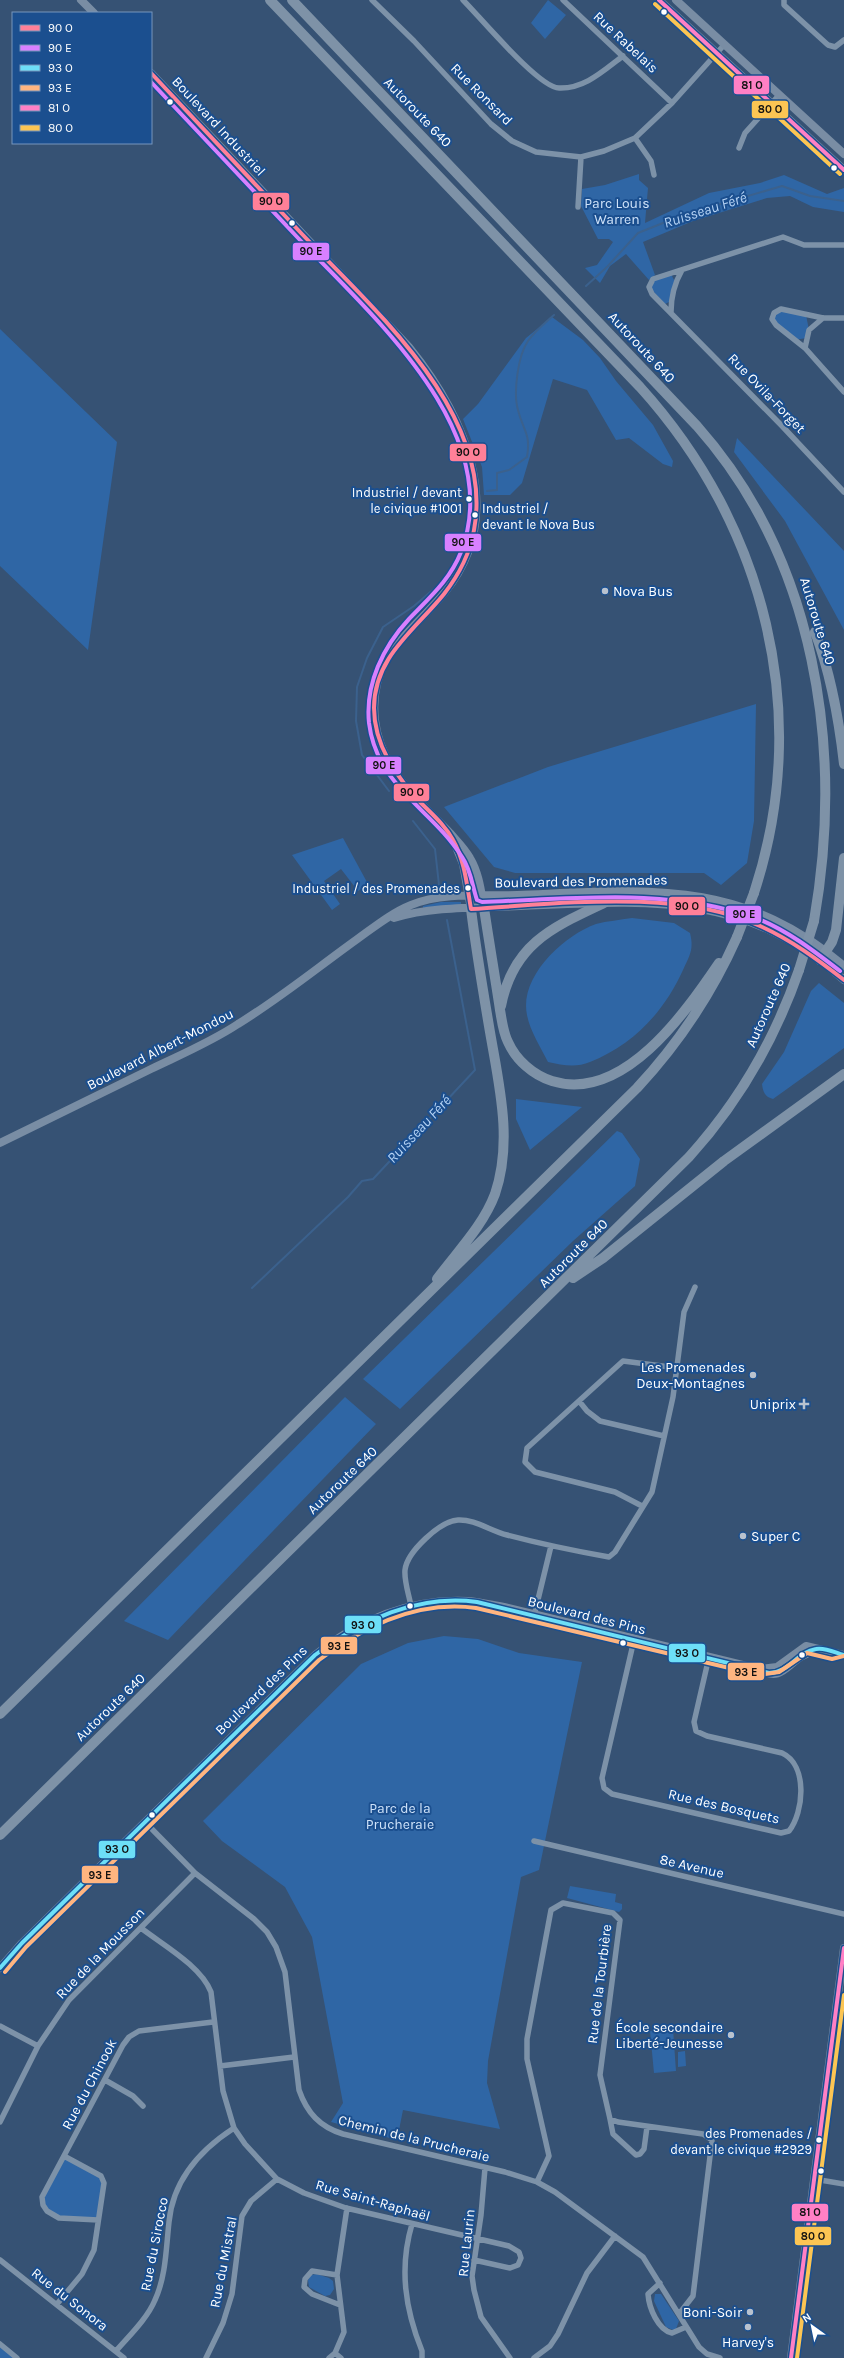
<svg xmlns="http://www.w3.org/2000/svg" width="844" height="2358" viewBox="0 0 844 2358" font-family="Karla,sans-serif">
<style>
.green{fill:#2f66a5}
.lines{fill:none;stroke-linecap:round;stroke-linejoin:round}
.stream{stroke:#3b618d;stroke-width:2}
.street{stroke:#7d92a8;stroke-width:5.5}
.secondary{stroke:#798da4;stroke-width:8}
.highway{stroke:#7e92a7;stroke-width:10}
.highway-bridge{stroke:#7e92a7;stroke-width:10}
.bus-1-casing{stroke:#1b4f8f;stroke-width:7}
.bus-2-casing{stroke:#1b4f8f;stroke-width:7}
.bus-3-casing{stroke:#1b4f8f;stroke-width:7}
.bus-4-casing{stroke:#1b4f8f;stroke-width:7}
.bus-5-casing{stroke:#1b4f8f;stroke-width:7}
.bus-6-casing{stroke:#1b4f8f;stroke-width:7}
.bus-1{stroke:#ff8098;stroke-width:4}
.bus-2{stroke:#d880ff;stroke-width:4}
.bus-3{stroke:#6ddff8;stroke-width:4}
.bus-4{stroke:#ffb580;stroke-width:4}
.bus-5{stroke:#ff80c5;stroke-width:4}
.bus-6{stroke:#fcc553;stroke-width:4}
.bus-dot{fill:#fff;stroke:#1b4f8f;stroke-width:1.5}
.poi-dot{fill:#b9c2ce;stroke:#1b4f8f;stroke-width:1.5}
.labels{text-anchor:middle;stroke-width:4;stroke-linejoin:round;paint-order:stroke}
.bus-label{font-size:13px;fill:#fff;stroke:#1b4f8f;text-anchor:end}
.street-label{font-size:14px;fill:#fff;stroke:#1b4f8f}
.park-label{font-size:14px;fill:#cfe3fa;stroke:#1b4f8f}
.poi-label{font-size:14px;fill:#fff;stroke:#1b4f8f;text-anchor:end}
.water-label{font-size:15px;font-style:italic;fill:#b5d3f5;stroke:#1b4f8f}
.line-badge{stroke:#1b4f8f;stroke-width:1.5}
.pale-badge-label{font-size:11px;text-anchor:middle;font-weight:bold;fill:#111}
</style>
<rect width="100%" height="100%" fill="#365274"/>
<path class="green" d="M 548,0 L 566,15 L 545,39 L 531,23 Z
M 639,174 L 639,180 L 648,188 L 645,223 L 709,193 L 760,183 L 784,175 L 827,194 L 844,188 L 844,212 L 813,207 L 790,196 L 767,198 L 693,221 L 643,242 L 655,275 L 649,280 L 626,254 L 610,266 L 600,283 L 585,268 L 597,265 L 613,242 L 609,239 L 598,239 L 581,206 L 582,189 L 605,185 Z
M 671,274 L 675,282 L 671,301 L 665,304 L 649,287 L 653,279 Z
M 781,309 L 806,315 L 809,330 L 806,338 L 795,340 L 772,319 Z
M 552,317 L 583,340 L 600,358 L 616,381 L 653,425 L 673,461 L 672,467 L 663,464 L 629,438 L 616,440 L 587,390 L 553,379 L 522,483 L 510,495 L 484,495 L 482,467 L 463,419 L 478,404 L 526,338 Z
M 0,329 L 117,442 L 88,650 L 0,566 Z
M 737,438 L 844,551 L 844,630 L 785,521 L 734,452 Z
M 756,704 L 754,821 L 747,863 L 721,885 L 704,873 L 515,873 L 494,867 L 444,807 L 548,767 Z
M 343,838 L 368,884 L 358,891 L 341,869 L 324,881 L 340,904 L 332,910 L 292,855 Z
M 441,902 L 461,902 L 461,905 L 423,908 L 423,906 Z
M 632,918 L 674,923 L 690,933 C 694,949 690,955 683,970 C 664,1012 633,1045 590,1062 C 576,1068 562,1065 548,1062 C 541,1048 530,1031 527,1015 C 519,977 563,936 596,924 C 607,921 620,920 632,918 Z
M 819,983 L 844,1003 L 844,1048 L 773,1099 C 765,1097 763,1092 762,1084 L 784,1052 L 811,991 Z
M 516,1099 L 582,1107 L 530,1150 L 516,1119 Z
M 617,1131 L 622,1133 L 640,1159 L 635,1186 L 573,1241 L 400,1409 L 363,1379 Z
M 345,1397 L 376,1424 L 168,1640 L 124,1621 Z
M 444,1636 L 478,1639 L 519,1653 L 582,1662 L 539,1870 L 521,1877 L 488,2061 L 487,2083 L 500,2129 L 403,2110 L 397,2140 L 331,2122 L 343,2103 L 312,1937 L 285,1887 L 222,1841 L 203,1821 L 361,1664 L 408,1643 Z
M 570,1886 L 616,1894 L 615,1902 L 622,1904 L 622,1909 L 619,1912 L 567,1898 Z
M 673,2029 L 676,2071 L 654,2073 L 650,2031 Z
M 685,2051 L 686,2066 L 678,2067 L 678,2052 Z
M 64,2156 L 103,2180 L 98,2220 L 59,2218 L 47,2211 L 42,2197 Z
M 317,2274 L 329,2278 L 333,2281 L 334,2289 L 330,2295 L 325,2296 L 309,2287 L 308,2280 L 311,2275 Z
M 655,2294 L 661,2294 L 679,2321 L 676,2329 L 673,2330 L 666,2327 L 654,2301 Z
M 0,2344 L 17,2358 L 0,2358 Z"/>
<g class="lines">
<path class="stream" d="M 586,286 L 607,267 L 638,233 L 683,215 L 782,186 L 810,196 L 844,201
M 487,491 L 497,490 L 497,473 L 509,470 L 527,457 C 531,433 523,431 518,410 C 513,393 518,355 528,341 C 535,331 545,323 554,315
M 389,791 L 362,755 L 356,721 L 357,687 L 367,658 L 383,627 L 414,606 L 435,588
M 413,821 L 435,849 L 439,885
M 252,1288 L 348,1197 L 362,1181 L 373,1179 L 475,1070 L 447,920"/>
<path class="street" d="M 372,0 L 414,41 L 491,124 L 512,141 L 536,152 L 581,157 L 604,151 L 635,138 L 672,103 L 724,45
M 463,0 C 480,17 539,88 559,88 C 585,89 604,70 623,56
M 563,0 L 672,103
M 784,0 L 784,5 L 828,45 L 835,47 L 844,40
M 635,138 L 651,161 L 654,175
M 739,148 L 745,133 L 779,95
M 578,207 L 581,157
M 844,245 L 804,245 L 783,237 L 653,279 L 649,287 L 652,294 L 783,427 L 844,492
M 671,312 C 671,296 674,284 682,270
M 844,318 L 823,318 L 781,309 L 774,313 L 772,319 L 776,325 L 805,348 L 844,392
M 805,348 L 809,330 L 823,318
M 579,1401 L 587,1411 L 600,1421 L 664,1436
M 642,1506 L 615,1492 L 535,1472 L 525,1462 L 527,1448 L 623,1361 L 678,1368
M 411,1606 C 409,1595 404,1581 405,1570 C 407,1552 440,1521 458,1520 C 474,1519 491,1531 507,1535 C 541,1544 575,1551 609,1557 L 615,1552 L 652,1492 L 673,1397 L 684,1312 L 695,1287
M 534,1616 L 551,1546
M 634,1640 L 602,1778 L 604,1788 L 612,1794 L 781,1833 L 789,1831 C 804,1812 808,1765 782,1753 L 707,1736 L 696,1731 L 694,1722 L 709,1657
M 145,1822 L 195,1873 L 254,1919 L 267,1932 L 276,1947 L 285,1972 L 299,2090 C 307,2113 320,2127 343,2134 L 505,2172 L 537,2182 L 555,2192 L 643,2257 L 699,2347 L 707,2354 L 720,2358
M 534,1841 L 844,1914
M 141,1928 C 163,1945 201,1966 211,1992 L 223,2091 L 234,2128 L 245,2144 L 277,2179 L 304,2193 L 346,2208 L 509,2246 L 519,2252 L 521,2258 L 518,2265 L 510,2268 L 474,2260
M 0,2026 L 38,2046
M 220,2066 L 294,2057
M 105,2080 L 133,2096 L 143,2106
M 610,2119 L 613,2134 L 636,2155 L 640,2154 L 644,2149 L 647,2127
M 0,2122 L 38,2046 L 69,2000 L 195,1873
M 485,2168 L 481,2215 L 472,2276 L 474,2290 L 481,2317 L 510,2358
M 814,2179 L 844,2184
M 537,2182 L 549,2156 L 527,2059 L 527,2039 L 551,1910 L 563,1903 L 613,1913 L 620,1920 L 600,2075 L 610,2119 L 618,2122 L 703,2134 L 712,2140 L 693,2296 L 679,2314
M 98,2220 L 59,2218 L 47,2211 L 43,2205 L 42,2197 L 123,2045 L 129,2037 L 139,2031 L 213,2022
M 412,2224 C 399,2268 405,2309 422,2351 L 422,2358
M 0,2260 L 124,2358
M 337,2275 L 312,2271 L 305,2279 L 304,2287 L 312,2294 L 340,2305
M 660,2283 L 648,2294 C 649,2308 658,2330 672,2333 L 686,2327
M 57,2304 L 82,2274 L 94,2250 L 104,2183 L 101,2176 L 64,2156
M 0,2344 L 17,2358
M 116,2351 C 129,2336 147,2319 155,2300 C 166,2276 166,2249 169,2222 C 173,2180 200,2150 234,2128
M 335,2353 L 341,2358
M 206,2358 L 223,2323 L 232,2294 L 242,2216 L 251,2201 L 277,2179
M 329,2358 L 335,2353 L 344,2332 L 337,2275 L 347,2208
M 534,2358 L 550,2346 L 558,2334 L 587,2273 L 615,2236"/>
<path class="secondary" d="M 81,0 L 94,13
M 659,0 L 844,170
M 676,0 L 844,154
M 151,73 L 409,347 C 464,415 509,513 445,592 C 411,634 368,656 375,720 C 380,768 418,800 450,833 C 457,841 465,849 470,858 C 479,873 481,891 484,908
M 454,842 L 463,864 L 471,909
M 394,918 C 433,906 479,908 520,906 C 643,901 745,890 844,980
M 0,1143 C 50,1118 101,1094 151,1069 C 180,1055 211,1042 238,1024 C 279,999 317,968 356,940 C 373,928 391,913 411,905 C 442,892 484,896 517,895 C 643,890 741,877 844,966
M 760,1670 C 779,1680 784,1669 799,1658 C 805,1654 811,1652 817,1649
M 0,1968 L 22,1943 L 315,1655 C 358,1620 411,1598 468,1601 C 480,1602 492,1605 504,1607 L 759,1669 L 777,1667 L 806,1646 L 844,1655
M 791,2358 L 844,1948"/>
<path class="highway" d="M 270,0 L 640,387 C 765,525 813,713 754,893
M 292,0 L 697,426 C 816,560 844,749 814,921
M 815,632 C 831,674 839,720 844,764
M 484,908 C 489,942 495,976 500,1010 C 502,1021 503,1032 508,1042 C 516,1060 533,1075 552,1081 C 623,1103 685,1013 719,963
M 820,960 L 832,942 L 836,930 L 844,858
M 501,1006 C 513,944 553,927 604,903
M 573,1278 L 603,1258 L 724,1161 L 844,1074
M 437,1279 C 457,1252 483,1226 495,1194 C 513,1141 499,1085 490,1032 C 483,991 476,950 471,909
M 0,1714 L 637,1088 C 679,1043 712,993 737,937
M 0,1835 L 689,1157 C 738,1103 775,1039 799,970"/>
<path class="highway-bridge" d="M 737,937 L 754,893
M 799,970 L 814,921"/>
<g class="bus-1-casing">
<path id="bus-1" d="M 151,73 C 201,126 251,179 301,233 C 372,308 496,414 474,530 C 470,553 458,576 444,594 C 415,630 374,657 374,708 C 374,745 396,776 420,802 C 432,814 445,825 453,840 C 465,861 467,886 471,909 C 559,904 678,888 760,926 C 791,940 817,959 844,980"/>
</g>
<g class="bus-2-casing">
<path id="bus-2" d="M 151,82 C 200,134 250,187 299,239 C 372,316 507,432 461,552 C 450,580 429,598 409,619 C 383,647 365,684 369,723 C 377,787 432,809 462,857 C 471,870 472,885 477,900 L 482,902 C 573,899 668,887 756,918 C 787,930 814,951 840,971"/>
</g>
<g class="bus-3-casing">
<path id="bus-3" d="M 0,1968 L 22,1943 L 315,1655 C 361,1620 418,1594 477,1602 L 769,1673 C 789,1673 797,1652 816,1649 C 825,1647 836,1653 844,1655"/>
</g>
<g class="bus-4-casing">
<path id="bus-4" d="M 5,1972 L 26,1947 L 319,1660 C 364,1626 419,1600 476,1608 L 759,1675 L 779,1672 L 807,1653 L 832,1659 L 844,1656"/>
</g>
<g class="bus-5-casing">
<path id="bus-5" d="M 659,0 L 844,170
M 791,2358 L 844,1948"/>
</g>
<g class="bus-6-casing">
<path id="bus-6" d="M 655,4 L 840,174
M 797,2358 L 844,1995"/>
</g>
<use href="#bus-1" class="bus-1"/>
<use href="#bus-2" class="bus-2"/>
<use href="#bus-3" class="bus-3"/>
<use href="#bus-4" class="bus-4"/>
<use href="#bus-5" class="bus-5"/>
<use href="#bus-6" class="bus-6"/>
</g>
<g class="bus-dot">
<circle cx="664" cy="12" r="3.5"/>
<circle cx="170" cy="102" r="3.5"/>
<circle cx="834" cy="168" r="3.5"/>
<circle cx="292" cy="223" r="3.5"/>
<circle cx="469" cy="499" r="3.5"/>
<circle cx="475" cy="515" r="3.5"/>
<circle cx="468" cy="888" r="3.5"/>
<circle cx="410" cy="1606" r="3.5"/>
<circle cx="623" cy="1643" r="3.5"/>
<circle cx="802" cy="1655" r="3.5"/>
<circle cx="152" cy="1815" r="3.5"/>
<circle cx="819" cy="2140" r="3.5"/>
<circle cx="821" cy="2171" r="3.5"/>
</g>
<g class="poi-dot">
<circle cx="605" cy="591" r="4"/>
<circle cx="753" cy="1375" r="4"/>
<path d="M802 1398h4v4h4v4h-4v4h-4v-4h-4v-4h4z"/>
<circle cx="743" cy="1536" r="4"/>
<circle cx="731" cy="2035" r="4"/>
<circle cx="750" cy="2312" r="4"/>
<circle cx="748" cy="2327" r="4"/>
</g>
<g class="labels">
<g class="bus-label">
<text x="462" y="497">Industriel / devant<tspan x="462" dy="16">le civique #1001</tspan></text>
<text x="482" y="513" text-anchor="start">Industriel /<tspan x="482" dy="16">devant le Nova Bus</tspan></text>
<text x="460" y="893">Industriel / des Promenades</text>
<text x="812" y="2138">des Promenades /<tspan x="812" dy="16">devant le civique #2929</tspan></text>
</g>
<g class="street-label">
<text transform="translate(626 42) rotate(43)" y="5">Rue Rabelais</text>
<text transform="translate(482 94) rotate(45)" y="5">Rue Ronsard</text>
<text transform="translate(418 112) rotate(46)" y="5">Autoroute 640</text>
<text transform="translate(219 126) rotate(47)" y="5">Boulevard Industriel</text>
<text transform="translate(642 347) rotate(47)" y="5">Autoroute 640</text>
<text transform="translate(767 393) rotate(46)" y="5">Rue Ovila-Forget</text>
<text transform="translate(818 621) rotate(73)" y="5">Autoroute 640</text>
<text transform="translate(581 881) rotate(-1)" y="5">Boulevard des Promenades</text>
<text transform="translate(768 1005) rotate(-66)" y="5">Autoroute 640</text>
<text transform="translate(160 1049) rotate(-27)" y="5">Boulevard Albert-Mondou</text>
<text transform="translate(573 1253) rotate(-45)" y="5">Autoroute 640</text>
<text transform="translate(342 1480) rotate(-44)" y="5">Autoroute 640</text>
<text transform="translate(587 1615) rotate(14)" y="5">Boulevard des Pins</text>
<text transform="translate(261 1690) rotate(-44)" y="5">Boulevard des Pins</text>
<text transform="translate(110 1707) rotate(-44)" y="5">Autoroute 640</text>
<text transform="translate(724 1806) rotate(13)" y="5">Rue des Bosquets</text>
<text transform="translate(692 1866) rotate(13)" y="5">8e Avenue</text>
<text transform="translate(100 1953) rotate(-46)" y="5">Rue de la Mousson</text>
<text transform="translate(599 1984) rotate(-83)" y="5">Rue de la Tourbière</text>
<text transform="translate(89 2084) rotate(-62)" y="5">Rue du Chinook</text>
<text transform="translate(414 2138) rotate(14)" y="5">Chemin de la Prucheraie</text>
<text transform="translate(373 2200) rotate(16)" y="5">Rue Saint-Raphaël</text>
<text transform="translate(466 2243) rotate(-84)" y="5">Rue Laurin</text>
<text transform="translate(154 2244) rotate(-79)" y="5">Rue du Sirocco</text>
<text transform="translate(223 2262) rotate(-79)" y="5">Rue du Mistral</text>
<text transform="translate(70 2299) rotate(38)" y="5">Rue du Sonora</text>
</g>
<g class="park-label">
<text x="617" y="208">Parc Louis<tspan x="617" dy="16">Warren</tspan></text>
<text x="400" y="1813">Parc de la<tspan x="400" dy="16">Prucheraie</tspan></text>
</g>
<g class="poi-label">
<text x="613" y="596" text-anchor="start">Nova Bus</text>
<text x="745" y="1372">Les Promenades<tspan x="745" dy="16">Deux-Montagnes</tspan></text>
<text x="796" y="1409">Uniprix</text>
<text x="751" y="1541" text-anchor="start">Super C</text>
<text x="723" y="2032">École secondaire<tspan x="723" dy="16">Liberté-Jeunesse</tspan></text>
<text x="742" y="2317">Boni-Soir</text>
<text x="748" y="2347" text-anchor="middle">Harvey's</text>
</g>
<g class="water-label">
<text transform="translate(705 210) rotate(-18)" y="5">Ruisseau Féré</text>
<text transform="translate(419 1129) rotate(-47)" y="5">Ruisseau Féré</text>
</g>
</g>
<g class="line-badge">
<rect x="733" y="75" width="37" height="20" rx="4" fill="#ff80c5"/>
<rect x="751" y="100" width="38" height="19" rx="4" fill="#fcc553"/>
<rect x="252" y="192" width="38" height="19" rx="4" fill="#ff8098"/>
<rect x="292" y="242" width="38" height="19" rx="4" fill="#d880ff"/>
<rect x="449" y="443" width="38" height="19" rx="4" fill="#ff8098"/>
<rect x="444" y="533" width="38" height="19" rx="4" fill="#d880ff"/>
<rect x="365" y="756" width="37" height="19" rx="4" fill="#d880ff"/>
<rect x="393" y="783" width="37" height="19" rx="4" fill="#ff8098"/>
<rect x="668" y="896" width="38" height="20" rx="4" fill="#ff8098"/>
<rect x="725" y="905" width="37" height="19" rx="4" fill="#d880ff"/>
<rect x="344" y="1615" width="38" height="19" rx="4" fill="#6ddff8"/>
<rect x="320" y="1636" width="38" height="19" rx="4" fill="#ffb580"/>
<rect x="668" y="1643" width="38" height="20" rx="4" fill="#6ddff8"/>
<rect x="727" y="1662" width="38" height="19" rx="4" fill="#ffb580"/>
<rect x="98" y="1840" width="38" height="19" rx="4" fill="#6ddff8"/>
<rect x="81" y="1865" width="38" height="19" rx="4" fill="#ffb580"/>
<rect x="791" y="2203" width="38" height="19" rx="4" fill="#ff80c5"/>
<rect x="794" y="2226" width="38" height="20" rx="4" fill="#fcc553"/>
</g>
<g class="pale-badge-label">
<text x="752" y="89">81 O</text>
<text x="770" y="113">80 O</text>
<text x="271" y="205">90 O</text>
<text x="311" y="255">90 E</text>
<text x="468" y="456">90 O</text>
<text x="463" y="546">90 E</text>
<text x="384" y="769">90 E</text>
<text x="412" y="796">90 O</text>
<text x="687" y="910">90 O</text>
<text x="744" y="918">90 E</text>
<text x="363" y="1629">93 O</text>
<text x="339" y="1650">93 E</text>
<text x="687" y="1657">93 O</text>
<text x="746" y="1676">93 E</text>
<text x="117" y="1853">93 O</text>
<text x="100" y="1879">93 E</text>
<text x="810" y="2216">81 O</text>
<text x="813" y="2240">80 O</text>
</g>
<rect x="12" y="12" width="140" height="132" fill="#1b4f8f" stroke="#7695bc"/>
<rect x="20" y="25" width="20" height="6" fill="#ff8098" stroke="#7695bc"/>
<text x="48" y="32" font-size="12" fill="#ffffff">90 O</text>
<rect x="20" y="45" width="20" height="6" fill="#d880ff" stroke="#7695bc"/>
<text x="48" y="52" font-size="12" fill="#ffffff">90 E</text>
<rect x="20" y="65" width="20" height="6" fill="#6ddff8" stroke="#7695bc"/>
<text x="48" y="72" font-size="12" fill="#ffffff">93 O</text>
<rect x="20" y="85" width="20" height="6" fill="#ffb580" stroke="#7695bc"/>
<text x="48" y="92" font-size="12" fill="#ffffff">93 E</text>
<rect x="20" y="105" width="20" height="6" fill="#ff80c5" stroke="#7695bc"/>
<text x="48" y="112" font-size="12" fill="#ffffff">81 O</text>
<rect x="20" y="125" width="20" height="6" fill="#fcc553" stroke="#7695bc"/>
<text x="48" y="132" font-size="12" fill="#ffffff">80 O</text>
<g transform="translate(812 2326) rotate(327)" stroke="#1b4f8f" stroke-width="3" paint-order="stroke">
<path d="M0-3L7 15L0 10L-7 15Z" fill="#ffffff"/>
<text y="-6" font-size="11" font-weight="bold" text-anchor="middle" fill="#ffffff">N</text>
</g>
</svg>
